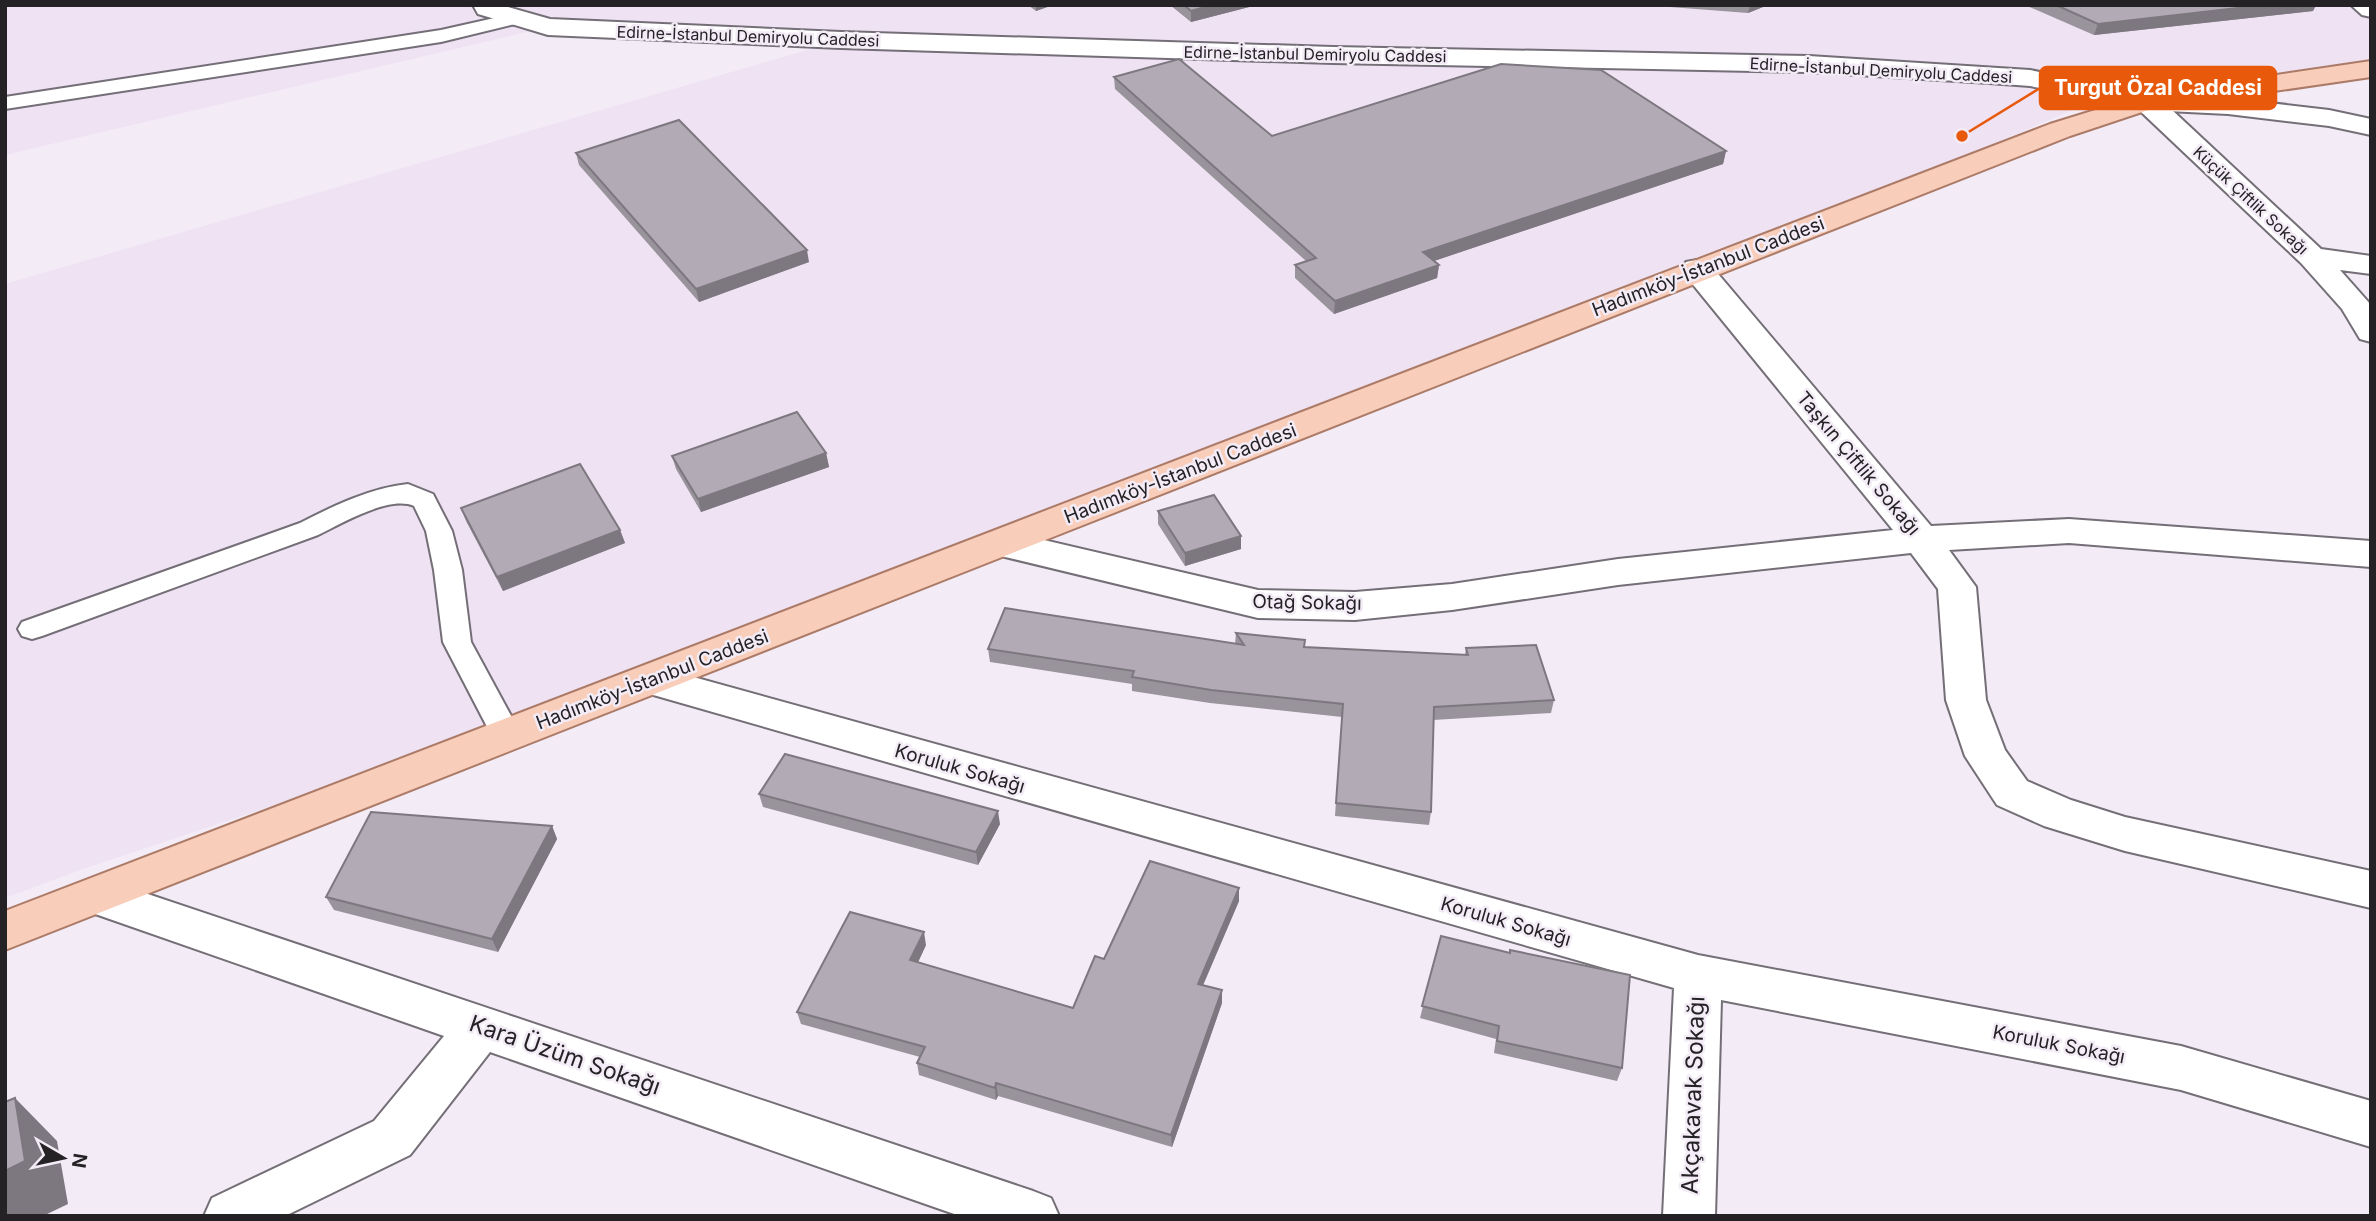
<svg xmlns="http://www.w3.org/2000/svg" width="2376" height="1221" viewBox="0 0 2376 1221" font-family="Inter,sans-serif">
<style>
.built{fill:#eee2f3}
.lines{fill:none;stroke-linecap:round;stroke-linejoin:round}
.service-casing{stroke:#746e77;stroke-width:4}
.minor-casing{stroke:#746e77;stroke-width:4}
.tertiary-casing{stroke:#746e77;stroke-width:4}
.primary-casing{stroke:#ac7b68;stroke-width:4}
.service{fill:#fff;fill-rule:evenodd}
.minor{fill:#fff;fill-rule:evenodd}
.tertiary{fill:#fff;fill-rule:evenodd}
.primary{fill:#f8cdba;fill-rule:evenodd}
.wall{fill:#99939c}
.shaded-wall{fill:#7d787f}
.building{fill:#b2abb5;stroke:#7d787f;stroke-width:2}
.labels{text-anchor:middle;stroke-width:5;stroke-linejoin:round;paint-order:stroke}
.far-street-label{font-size:16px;fill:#252226;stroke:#f3ecf6}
.street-label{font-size:19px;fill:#252226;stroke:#f3ecf6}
.near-street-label{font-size:23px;fill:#252226;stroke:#f3ecf6}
.leader{fill:none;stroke:#e8590c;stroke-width:2.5}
.callout-dot{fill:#e8590c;stroke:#f3ecf6;stroke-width:2.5}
.callout{fill:#e8590c;stroke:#e8590c;stroke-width:2.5}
.callout-label{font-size:21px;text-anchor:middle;font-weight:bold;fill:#fff}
</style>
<rect width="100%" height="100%" fill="#f3ecf6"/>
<path class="built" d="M 5,5 L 2363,5 L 2371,10 L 2371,67 L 2141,94 L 2113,93 L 1697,269 L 650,680 L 83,869 L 5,898 L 5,284 L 838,41 L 548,27 L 5,155 Z"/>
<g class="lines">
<g class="service-casing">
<path id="service" d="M 517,13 L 526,18 L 523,22 L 441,42 L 5,109 L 5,97 L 441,30 Z
M 408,484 L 433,494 L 452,531 L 462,570 L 471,642 L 522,736 L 518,744 L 507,747 L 496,744 L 443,642 L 434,570 L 426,531 L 414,506 C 389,495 341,524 318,535 L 42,636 L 32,639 L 22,636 L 18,629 L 22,622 L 300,523 C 333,506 370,488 408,484 Z"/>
</g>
<g class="minor-casing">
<path id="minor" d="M 2351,5 L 2371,5 L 2371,17 L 2362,15 Z
M 2147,94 L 2157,96 L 2321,249 L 2371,256 L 2371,274 L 2340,270 L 2371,305 L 2371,342 L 2360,339 L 2342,309 L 2301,263 L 2137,108 L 2134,102 L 2137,96 Z
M 1697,260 L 1708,262 L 1931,526 L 2069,519 L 2371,541 L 2371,567 L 2069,543 L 1949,550 L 1976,587 L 1986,700 L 2005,750 L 2027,781 L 2071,800 L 2125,817 L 2371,871 L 2371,908 L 2125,851 L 2044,826 L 1997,805 L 1965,756 L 1946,700 L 1938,589 L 1911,553 L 1618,585 L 1452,610 L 1355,620 L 1258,618 L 1001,556 L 988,552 L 983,543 L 988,534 L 1001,530 L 1258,590 L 1355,592 L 1452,584 L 1618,559 L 1893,530 L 1686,276 L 1682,269 L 1686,262 Z
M 650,665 L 1698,955 L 2181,1046 L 2371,1101 L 2371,1147 L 2181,1090 L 1721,1000 L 1715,1216 L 1663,1216 L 1674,988 L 636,690 L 630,680 L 636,670 Z
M 97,877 L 1033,1191 L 1051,1198 L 1059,1216 L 960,1216 L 490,1052 L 410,1155 L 285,1216 L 204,1216 L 212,1198 L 374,1121 L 444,1036 L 81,909 L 75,896 L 81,883 Z"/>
</g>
<g class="tertiary-casing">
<path id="tertiary" d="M 473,5 L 501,5 L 550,19 L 841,32 L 1333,47 L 1809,56 L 2030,70 L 2147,94 L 2228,98 L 2329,110 L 2371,119 L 2371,135 L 2329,126 L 2228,114 L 2147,110 L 2030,86 L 1989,83 L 1809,72 L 1333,63 L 841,48 L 548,35 L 478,14 Z"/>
</g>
<g class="primary-casing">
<path id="primary" d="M 2371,61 L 2371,77 L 2151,109 L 2070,136 L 5,950 L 5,911 L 2050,124 L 2147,94 Z"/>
</g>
<use href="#service" class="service"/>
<use href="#minor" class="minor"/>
<use href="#tertiary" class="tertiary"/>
<use href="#primary" class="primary"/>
</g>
<path class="wall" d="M 1028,5 L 1053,5 L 1036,11 Z
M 1170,5 L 1257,5 L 1191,22 Z
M 1644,5 L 1768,5 L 1748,13 Z
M 2025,5 L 2316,5 L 2313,11 L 2094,35 Z
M 1114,77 L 1272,136 L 1726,151 L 1723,164 L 1434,261 L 1439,265 L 1437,278 L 1334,314 L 1295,278 L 1295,265 L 1306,261 L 1115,89 Z
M 576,153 L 809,262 L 699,302 L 579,165 Z
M 826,453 L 829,467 L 701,512 L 676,469 L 672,456 Z
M 461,508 L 620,530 L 625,543 L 503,591 L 466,521 Z
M 1158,511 L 1241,536 L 1241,549 L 1185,566 L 1158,524 Z
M 1236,633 L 1305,647 L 1465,655 L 1466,648 L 1554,700 L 1551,713 L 1433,720 L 1431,812 L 1429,825 L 1335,816 L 1342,717 L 1210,703 L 1132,691 L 1132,684 L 990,662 L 988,649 L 1235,644 Z
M 759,794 L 1000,824 L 978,865 L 763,807 Z
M 552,826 L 557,839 L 498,952 L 334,910 L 326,897 Z
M 1239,888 L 1239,901 L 1203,985 L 1222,1003 L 1172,1147 L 998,1096 L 996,1100 L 919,1075 L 917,1063 L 920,1057 L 801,1024 L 797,1012 L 926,945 L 918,962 L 1073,1008 L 1104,959 Z
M 1441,936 L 1622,1068 L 1617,1081 L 1494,1053 L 1496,1039 L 1420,1018 Z"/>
<path class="shaded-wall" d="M 1036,5 L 1053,5 L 1036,11 Z
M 1212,5 L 1257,5 L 1191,22 L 1191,11 Z
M 1750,5 L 1768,5 L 1748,13 Z
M 2264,5 L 2316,5 L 2313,11 L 2094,35 L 2098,24 Z
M 1726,151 L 1723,164 L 1422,265 L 1423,252 Z
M 807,250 L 809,262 L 699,302 L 696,289 Z
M 1439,265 L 1437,278 L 1334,314 L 1335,301 Z
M 826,453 L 829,467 L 701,512 L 698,499 Z
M 620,530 L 625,543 L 503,591 L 497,577 Z
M 1241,536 L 1241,549 L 1185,566 L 1185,553 Z
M 998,811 L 1000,824 L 978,865 L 976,852 Z
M 552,826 L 557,839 L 498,952 L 492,939 Z
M 1239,888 L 1239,901 L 1198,997 L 1198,984 Z
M 924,932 L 926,945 L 913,973 L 910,960 Z
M 1222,990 L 1222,1003 L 1172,1147 L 1171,1135 Z
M 996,1083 L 998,1096 L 996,1100 L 995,1088 Z
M 15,1098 L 57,1141 L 68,1204 L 43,1216 L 5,1216 L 5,1171 Z"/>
<path class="building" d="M 1184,5 L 1212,5 L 1191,11 Z
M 2056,5 L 2264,5 L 2098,24 Z
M 1179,59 L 1272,136 L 1501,64 L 1601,70 L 1726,151 L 1423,252 L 1439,265 L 1335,301 L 1295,265 L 1316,258 L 1114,77 Z
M 679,120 L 807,250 L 696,289 L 576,153 Z
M 797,412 L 826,453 L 698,499 L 672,456 Z
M 580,464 L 620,530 L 497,577 L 461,508 Z
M 1214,495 L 1241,536 L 1185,553 L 1158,511 Z
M 1005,608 L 1244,645 L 1236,633 L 1305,640 L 1304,647 L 1468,655 L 1466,648 L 1536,645 L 1554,700 L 1434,707 L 1431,812 L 1336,803 L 1343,704 L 1211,690 L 1132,677 L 1134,671 L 988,649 Z
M 785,754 L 998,811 L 976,852 L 759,794 Z
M 371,812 L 552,826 L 492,939 L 326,897 Z
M 1150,861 L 1239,888 L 1198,984 L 1222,990 L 1171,1135 L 996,1083 L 995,1088 L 917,1063 L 925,1047 L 797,1012 L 850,912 L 924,932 L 910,960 L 1073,1008 L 1095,956 L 1104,959 Z
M 1441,936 L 1510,953 L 1510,950 L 1630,975 L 1622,1068 L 1497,1041 L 1499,1026 L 1422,1006 Z
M 15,1098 L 25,1161 L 5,1171 L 5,1102 Z"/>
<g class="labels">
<g class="far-street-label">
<text transform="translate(748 36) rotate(2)" y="6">Edirne-İstanbul Demiryolu Caddesi</text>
<text transform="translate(1315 54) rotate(1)" y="6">Edirne-İstanbul Demiryolu Caddesi</text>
<text transform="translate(1881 70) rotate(3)" y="6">Edirne-İstanbul Demiryolu Caddesi</text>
<text transform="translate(2251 200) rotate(43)" y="6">Küçük Çiftlik Sokağı</text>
</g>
<g class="street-label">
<text transform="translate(1708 266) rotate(-21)" y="7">Hadımköy-İstanbul Caddesi</text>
<text transform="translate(1859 463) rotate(50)" y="7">Taşkın Çiftlik Sokağı</text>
<text transform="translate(1180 473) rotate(-21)" y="7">Hadımköy-İstanbul Caddesi</text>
<text transform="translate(1307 602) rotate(1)" y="7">Otağ Sokağı</text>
<text transform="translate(652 679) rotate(-21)" y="7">Hadımköy-İstanbul Caddesi</text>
<text transform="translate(960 768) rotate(16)" y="7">Koruluk Sokağı</text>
<text transform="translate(1506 921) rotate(16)" y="7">Koruluk Sokağı</text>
<text transform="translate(2059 1044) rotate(11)" y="7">Koruluk Sokağı</text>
</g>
<g class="near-street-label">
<text transform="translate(565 1055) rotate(19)" y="8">Kara Üzüm Sokağı</text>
<text transform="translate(1693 1095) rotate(-88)" y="8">Akçakavak Sokağı</text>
</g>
</g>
<path class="leader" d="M1962 136L2040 88"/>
<circle class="callout-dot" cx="1962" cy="136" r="7"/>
<rect class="callout" x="2040" y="67" width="236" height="42" rx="7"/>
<g class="callout-label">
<text x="2158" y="95">Turgut Özal Caddesi</text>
</g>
<rect width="2376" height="1221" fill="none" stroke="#252226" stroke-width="14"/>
<g transform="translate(63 1158) rotate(99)" stroke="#f3ecf6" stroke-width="5" paint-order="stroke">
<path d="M0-5L12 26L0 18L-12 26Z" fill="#252226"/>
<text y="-10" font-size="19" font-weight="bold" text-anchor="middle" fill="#252226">N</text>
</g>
</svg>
